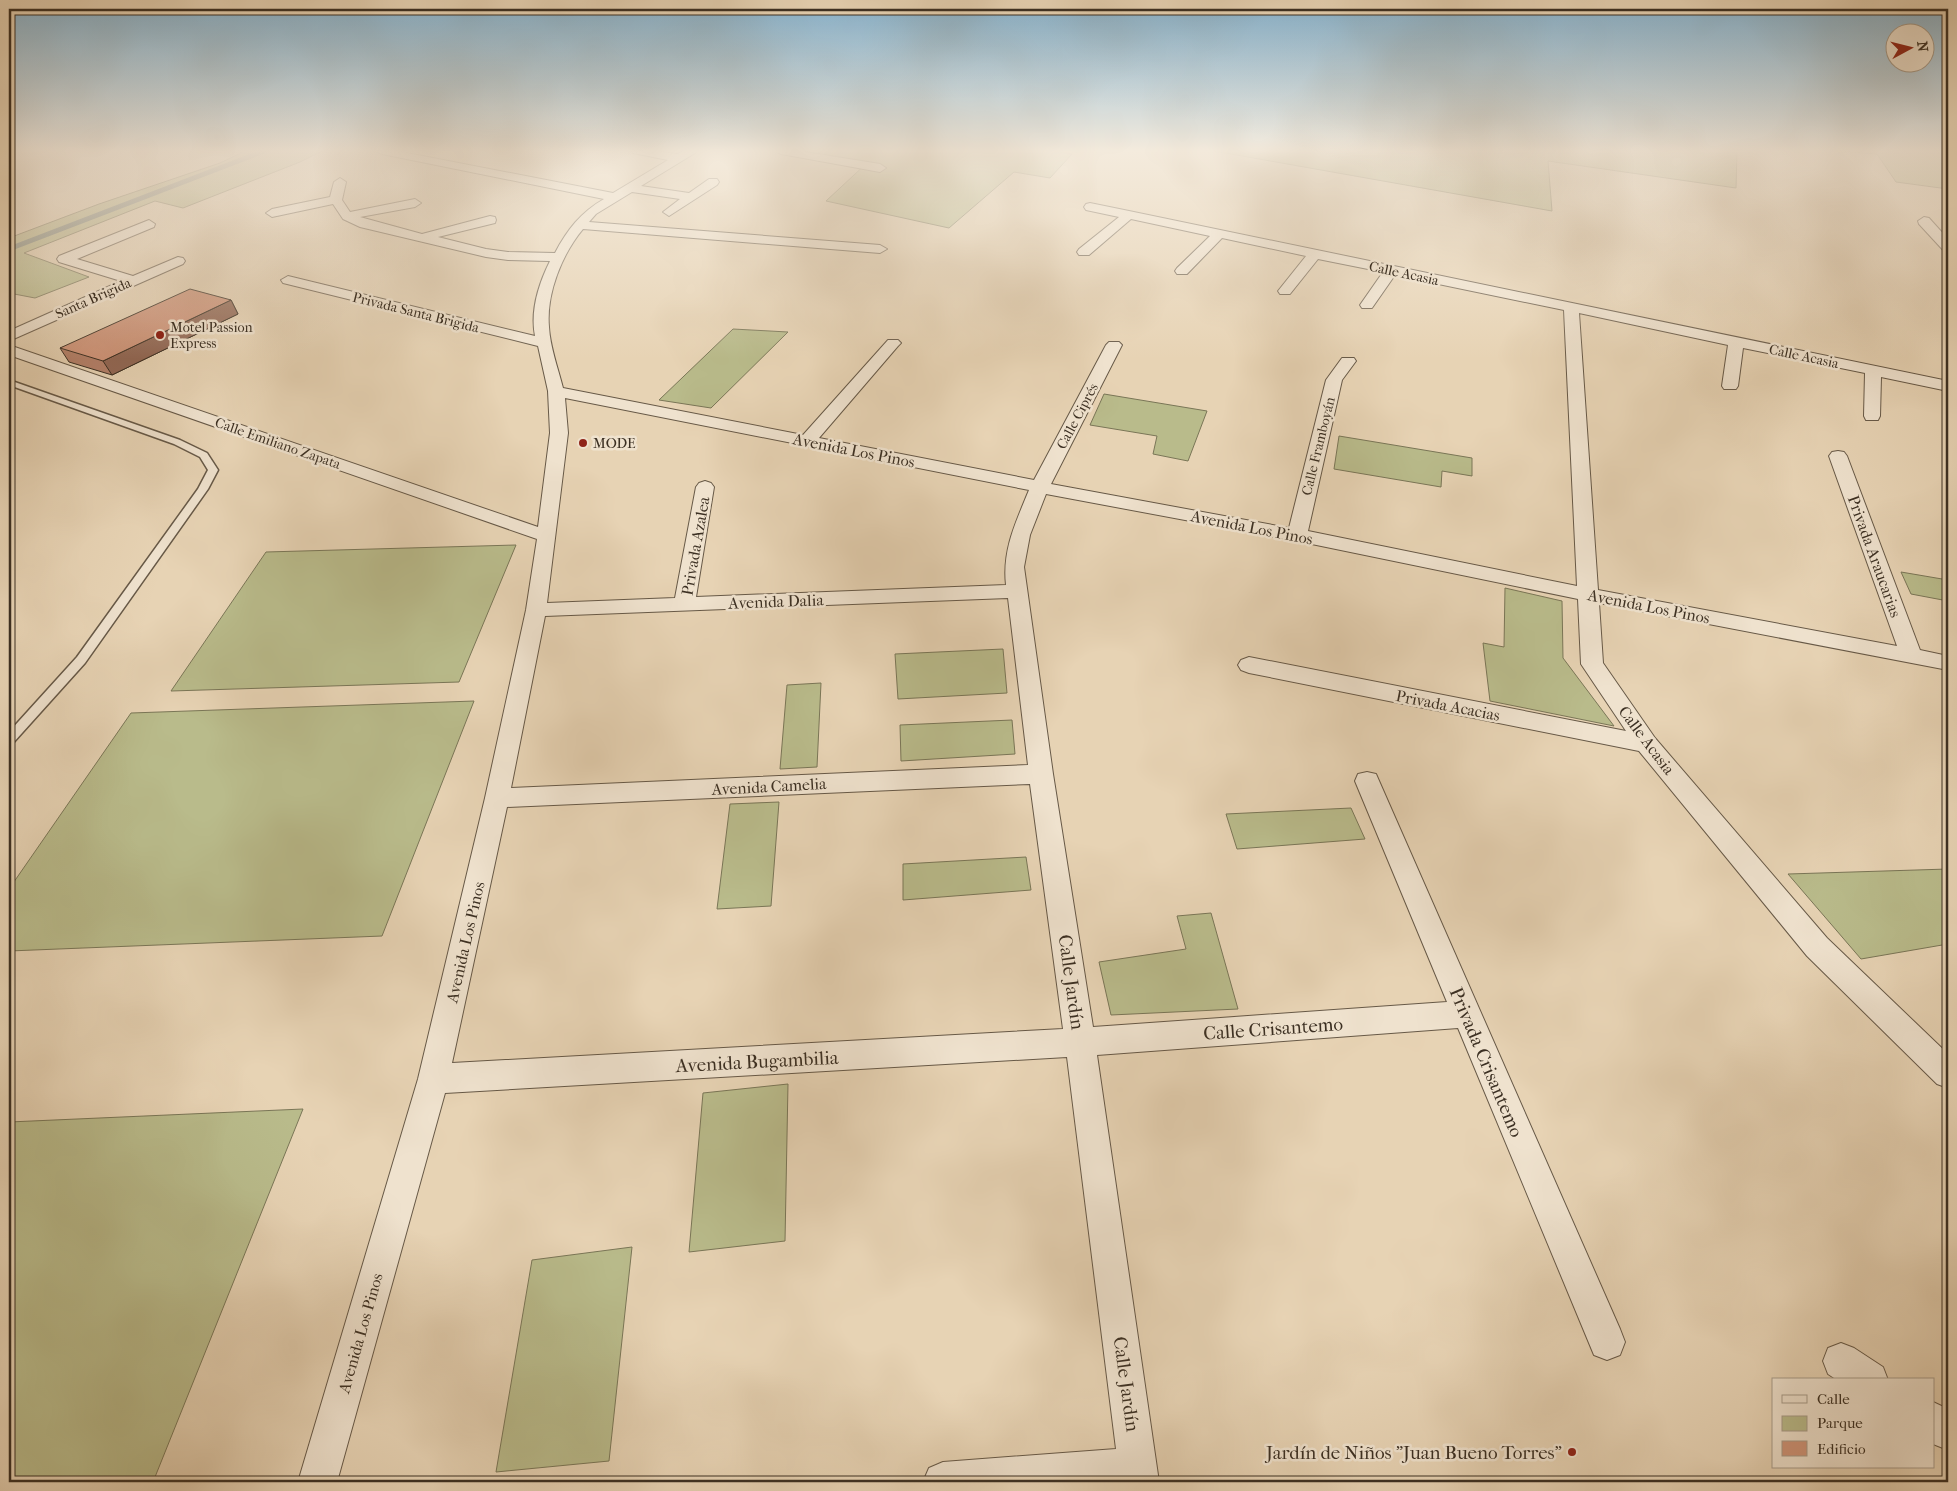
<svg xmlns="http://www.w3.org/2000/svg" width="1957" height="1491" viewBox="0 0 1957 1491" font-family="'IM FELL French Canon',serif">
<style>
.green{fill:#b9bb8b;stroke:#7a7657}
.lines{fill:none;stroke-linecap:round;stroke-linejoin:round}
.stream{stroke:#738179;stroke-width:5}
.lane-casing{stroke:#675947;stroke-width:3}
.street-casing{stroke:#675947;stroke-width:2}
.lane{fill:#efe2ce;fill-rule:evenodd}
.street{fill:#efe2ce;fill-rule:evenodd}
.wall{fill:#b38069;stroke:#3c3023}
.shaded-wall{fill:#926855;stroke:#3c3023}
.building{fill:#d0957a;stroke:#3c3023}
.poi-dot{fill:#8f2418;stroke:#efe2ce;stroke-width:2}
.labels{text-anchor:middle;stroke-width:5;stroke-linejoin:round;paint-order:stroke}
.far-street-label{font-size:14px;fill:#3c3023;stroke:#efe2ce}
.far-poi-label{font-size:14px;fill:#3c3023;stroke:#efe2ce;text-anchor:start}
.street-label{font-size:16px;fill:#3c3023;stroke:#efe2ce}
.near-street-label{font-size:19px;fill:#3c3023;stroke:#efe2ce}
.near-poi-label{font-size:19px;fill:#3c3023;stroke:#efe2ce;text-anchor:end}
</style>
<rect width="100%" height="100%" fill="#e7d3b4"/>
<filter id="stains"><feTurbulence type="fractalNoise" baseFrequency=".004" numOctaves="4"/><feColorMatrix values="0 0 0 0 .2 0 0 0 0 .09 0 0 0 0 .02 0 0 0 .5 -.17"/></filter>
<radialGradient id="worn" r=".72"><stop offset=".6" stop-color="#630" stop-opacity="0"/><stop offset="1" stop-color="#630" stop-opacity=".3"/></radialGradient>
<path class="green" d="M 245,151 L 322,151 L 300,162 L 183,208 L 155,201 L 24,253 L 89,277 L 35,298 L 9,293 L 9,238 L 99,204 L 220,163 Z
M 799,151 L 1055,151 L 1072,154 L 1050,178 L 1014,172 L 949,228 L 826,201 L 868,162 Z
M 1214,151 L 1737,151 L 1736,188 L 1548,161 L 1552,211 Z
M 1836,151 L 1948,151 L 1948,189 L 1896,182 L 1877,154 Z
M 733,329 L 788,332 L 711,408 L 659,400 Z
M 1104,394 L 1207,411 L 1188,461 L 1153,454 L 1157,436 L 1090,425 Z
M 1339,436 L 1472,458 L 1472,476 L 1442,471 L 1441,487 L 1334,469 Z
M 516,545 L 459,682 L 171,691 L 266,552 Z
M 1901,572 L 1948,580 L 1948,601 L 1911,594 Z
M 1505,588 L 1562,601 L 1563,658 L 1614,726 L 1490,701 L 1483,643 L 1504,647 Z
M 1003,649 L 1007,693 L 898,699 L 895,654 Z
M 821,683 L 817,767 L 780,769 L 787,685 Z
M 474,701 L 382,936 L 9,951 L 9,889 L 131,713 Z
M 1012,720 L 1015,754 L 901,761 L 900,725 Z
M 779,802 L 771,906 L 717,909 L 730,804 Z
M 1351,808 L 1365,839 L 1237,849 L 1226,814 Z
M 1026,857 L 1031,890 L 903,900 L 903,864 Z
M 1948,869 L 1948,944 L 1861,959 L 1788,874 Z
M 1211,913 L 1238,1009 L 1111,1015 L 1099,962 L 1186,949 L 1177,916 Z
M 788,1084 L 785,1241 L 689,1252 L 703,1093 Z
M 303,1109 L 153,1482 L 9,1482 L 9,1122 Z
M 632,1247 L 609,1461 L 496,1472 L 532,1260 Z"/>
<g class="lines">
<path class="stream" d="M 9,249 L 264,151"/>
<g class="lane-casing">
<path id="lane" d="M 9,380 L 180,440 L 207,453 L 218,470 L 208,489 L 85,663 L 13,743 L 9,745 L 9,732 L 77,657 L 198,489 L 208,470 L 200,457 L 174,444 L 9,385 Z"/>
</g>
<g class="street-casing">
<path id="street" d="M 376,151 L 397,151 L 613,193 L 668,160 L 633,153 L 632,151 L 655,151 L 677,154 L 684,151 L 696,151 L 695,153 L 641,186 L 689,193 L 709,179 L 717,179 L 719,182 L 717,185 L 669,216 L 663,212 L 680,199 L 632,192 L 596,214 L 589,222 L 880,245 L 887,249 L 880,253 L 583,229 C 562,254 546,294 549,327 C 550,347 558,368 563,388 L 803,435 L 888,340 L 898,340 L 901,343 L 898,346 L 819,438 L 1034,480 L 1106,345 L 1109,342 L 1119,342 L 1122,345 L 1051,484 L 1289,528 L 1326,380 L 1342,358 L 1354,358 L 1356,361 L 1342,380 L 1308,531 L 1577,586 L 1564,310 L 1395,275 L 1372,308 L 1362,308 L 1360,305 L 1383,272 L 1318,259 L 1290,294 L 1280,294 L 1278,291 L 1306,256 L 1222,238 L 1187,274 L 1177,274 L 1175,271 L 1177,268 L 1210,236 L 1131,219 L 1089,255 L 1079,255 L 1077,252 L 1079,249 L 1119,217 L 1086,210 L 1084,207 L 1086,204 L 1090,203 L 1129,211 L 1948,381 L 1948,391 L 1881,377 L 1880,416 L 1878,420 L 1866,420 L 1864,416 L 1865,373 L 1743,348 L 1738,386 L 1736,389 L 1724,389 L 1722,386 L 1728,345 L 1579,313 L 1598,590 L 1897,646 L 1829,456 L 1832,452 L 1838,451 L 1844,452 L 1847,456 L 1920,650 L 1948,656 L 1948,670 L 1599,603 L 1603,663 L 1655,738 L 1827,938 L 1948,1054 L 1948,1088 L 1937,1084 L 1807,956 L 1639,751 L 1249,673 L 1241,670 L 1238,665 L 1241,660 L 1249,657 L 1626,731 L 1581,664 L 1578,599 L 1297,541 L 1046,494 L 1030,535 L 1024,567 L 1053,774 L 1093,1027 L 1447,1002 L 1355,781 L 1358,774 L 1367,772 L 1376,774 L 1620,1329 L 1625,1342 L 1620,1355 L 1607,1360 L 1594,1355 L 1458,1028 L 1097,1055 L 1159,1482 L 923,1482 L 929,1468 L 943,1462 L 1116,1449 L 1067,1057 L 445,1093 L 337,1482 L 298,1482 L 418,1079 L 485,798 L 526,610 L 537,539 L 9,355 L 9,345 L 538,527 L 550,433 L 548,391 L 538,346 L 283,283 L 281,280 L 288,276 L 535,336 C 530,311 539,283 550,261 L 508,260 L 486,257 L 360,227 L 343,219 L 333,204 L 272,217 L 266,213 L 272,209 L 330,197 L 334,182 L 340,178 L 346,182 L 342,200 L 350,212 L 415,199 L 421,203 L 415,207 L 360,217 L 422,234 L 490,216 L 495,217 L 496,220 L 495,223 L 438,237 L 486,249 L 508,252 L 555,253 C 567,230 581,212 604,199 L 382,154 ZM 565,398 L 1029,490 C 1016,522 1002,550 1006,585 L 696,597 L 714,487 L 711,483 L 705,481 L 699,483 L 696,487 L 675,598 L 547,603 L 568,433 ZM 1008,598 L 1028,765 L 511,788 L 545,616 ZM 1030,784 L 1063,1029 L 452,1063 L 507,807 Z
M 775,151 L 799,151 L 880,164 L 886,168 L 880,172 L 781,154 Z
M 1924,217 L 1929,218 L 1948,239 L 1948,251 L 1943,250 L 1919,224 L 1918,221 Z
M 149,220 L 155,224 L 154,227 L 77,259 L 133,276 L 178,257 L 183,258 L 185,261 L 183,264 L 9,341 L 9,331 L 121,281 L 59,262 L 57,259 L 59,256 Z
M 1841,1343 L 1854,1348 L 1883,1367 L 1888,1380 L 1837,1380 L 1828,1374 L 1823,1361 L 1828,1348 Z
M 1933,1402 L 1948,1409 L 1948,1450 L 1933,1444 Z"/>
</g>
<use href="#lane" class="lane"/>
<use href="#street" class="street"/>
</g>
<path class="wall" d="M 231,300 L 238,314 L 112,375 L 69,362 L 60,348 Z"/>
<path class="shaded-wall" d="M 231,300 L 238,314 L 112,375 L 103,361 Z"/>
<path class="building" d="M 190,289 L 231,300 L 103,361 L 60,348 Z"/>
<linearGradient id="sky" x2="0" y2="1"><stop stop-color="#87b5d2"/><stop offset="0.42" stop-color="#f4ebdd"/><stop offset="1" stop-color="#f4ebdd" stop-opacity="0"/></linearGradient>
<rect width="1957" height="359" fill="url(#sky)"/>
<g class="poi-dot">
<circle cx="160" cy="335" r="5"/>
<circle cx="583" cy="443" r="5"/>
<circle cx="1572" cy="1452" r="5"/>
</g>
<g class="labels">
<g class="far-street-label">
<text transform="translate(1404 273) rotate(12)" y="5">Calle Acasia</text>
<text transform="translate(93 298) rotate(-24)" y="5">Santa Brigida</text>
<text transform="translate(416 312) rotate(14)" y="5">Privada Santa Brigida</text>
<text transform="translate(1804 356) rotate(12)" y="5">Calle Acasia</text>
<text transform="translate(1077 416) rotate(-62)" y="5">Calle Ciprés</text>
<text transform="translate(278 443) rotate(19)" y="5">Calle Emiliano Zapata</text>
<text transform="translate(1318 446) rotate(-76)" y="5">Calle Framboyán</text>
</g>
<g class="far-poi-label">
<text x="170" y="332">Motel Passion<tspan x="170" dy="16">Express</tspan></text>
<text x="593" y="448">MODE</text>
</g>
<g class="street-label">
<text transform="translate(854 450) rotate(11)" y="6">Avenida Los Pinos</text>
<text transform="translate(1252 527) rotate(11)" y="6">Avenida Los Pinos</text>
<text transform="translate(695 546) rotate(-80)" y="6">Privada Azalea</text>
<text transform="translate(1875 556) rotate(70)" y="6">Privada Araucarias</text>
<text transform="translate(776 601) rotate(-2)" y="6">Avenida Dalia</text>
<text transform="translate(1649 606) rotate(11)" y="6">Avenida Los Pinos</text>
<text transform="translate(1448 705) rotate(11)" y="6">Privada Acacias</text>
<text transform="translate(1647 740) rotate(53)" y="6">Calle Acasia</text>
<text transform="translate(769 786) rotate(-3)" y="6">Avenida Camelia</text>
<text transform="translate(465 942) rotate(-77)" y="6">Avenida Los Pinos</text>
<text transform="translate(360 1333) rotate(-74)" y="6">Avenida Los Pinos</text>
</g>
<g class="near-street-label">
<text transform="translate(1072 982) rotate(82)" y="7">Calle Jardín</text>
<text transform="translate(1273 1028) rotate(-4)" y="7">Calle Crisantemo</text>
<text transform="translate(757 1061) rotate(-3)" y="7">Avenida Bugambilia</text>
<text transform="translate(1487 1062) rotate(67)" y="7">Privada Crisantemo</text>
<text transform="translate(1127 1384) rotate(82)" y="7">Calle Jardín</text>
</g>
<g class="near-poi-label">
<text x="1562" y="1459">Jardín de Niños "Juan Bueno Torres"</text>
</g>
</g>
<rect width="1957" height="1491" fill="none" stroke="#e7d3b4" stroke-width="30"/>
<rect x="10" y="10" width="1937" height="1471" fill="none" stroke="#3c3023" stroke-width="2.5"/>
<rect x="15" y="15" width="1927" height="1461" fill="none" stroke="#3c3023"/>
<rect x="1772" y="1378" width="162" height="90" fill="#efe2ce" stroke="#a79b8a"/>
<rect x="1782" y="1395" width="25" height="8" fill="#efe2ce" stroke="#a79b8a"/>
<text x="1817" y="1404" font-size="15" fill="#3c3023">Calle</text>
<rect x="1782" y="1416" width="25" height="15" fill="#b9bb8b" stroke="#a79b8a"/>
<text x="1817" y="1428" font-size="15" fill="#3c3023">Parque</text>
<rect x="1782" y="1441" width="25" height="15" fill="#d0957a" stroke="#a79b8a"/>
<text x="1817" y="1454" font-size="15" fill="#3c3023">Edificio</text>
<g transform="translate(1910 48) rotate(83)"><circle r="24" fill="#efe2ce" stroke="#a79b8a"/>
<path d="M0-4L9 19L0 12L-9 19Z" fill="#8f2418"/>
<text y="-8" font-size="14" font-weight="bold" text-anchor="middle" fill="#3c3023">N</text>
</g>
<rect width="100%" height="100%" filter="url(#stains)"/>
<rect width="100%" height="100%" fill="url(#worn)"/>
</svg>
